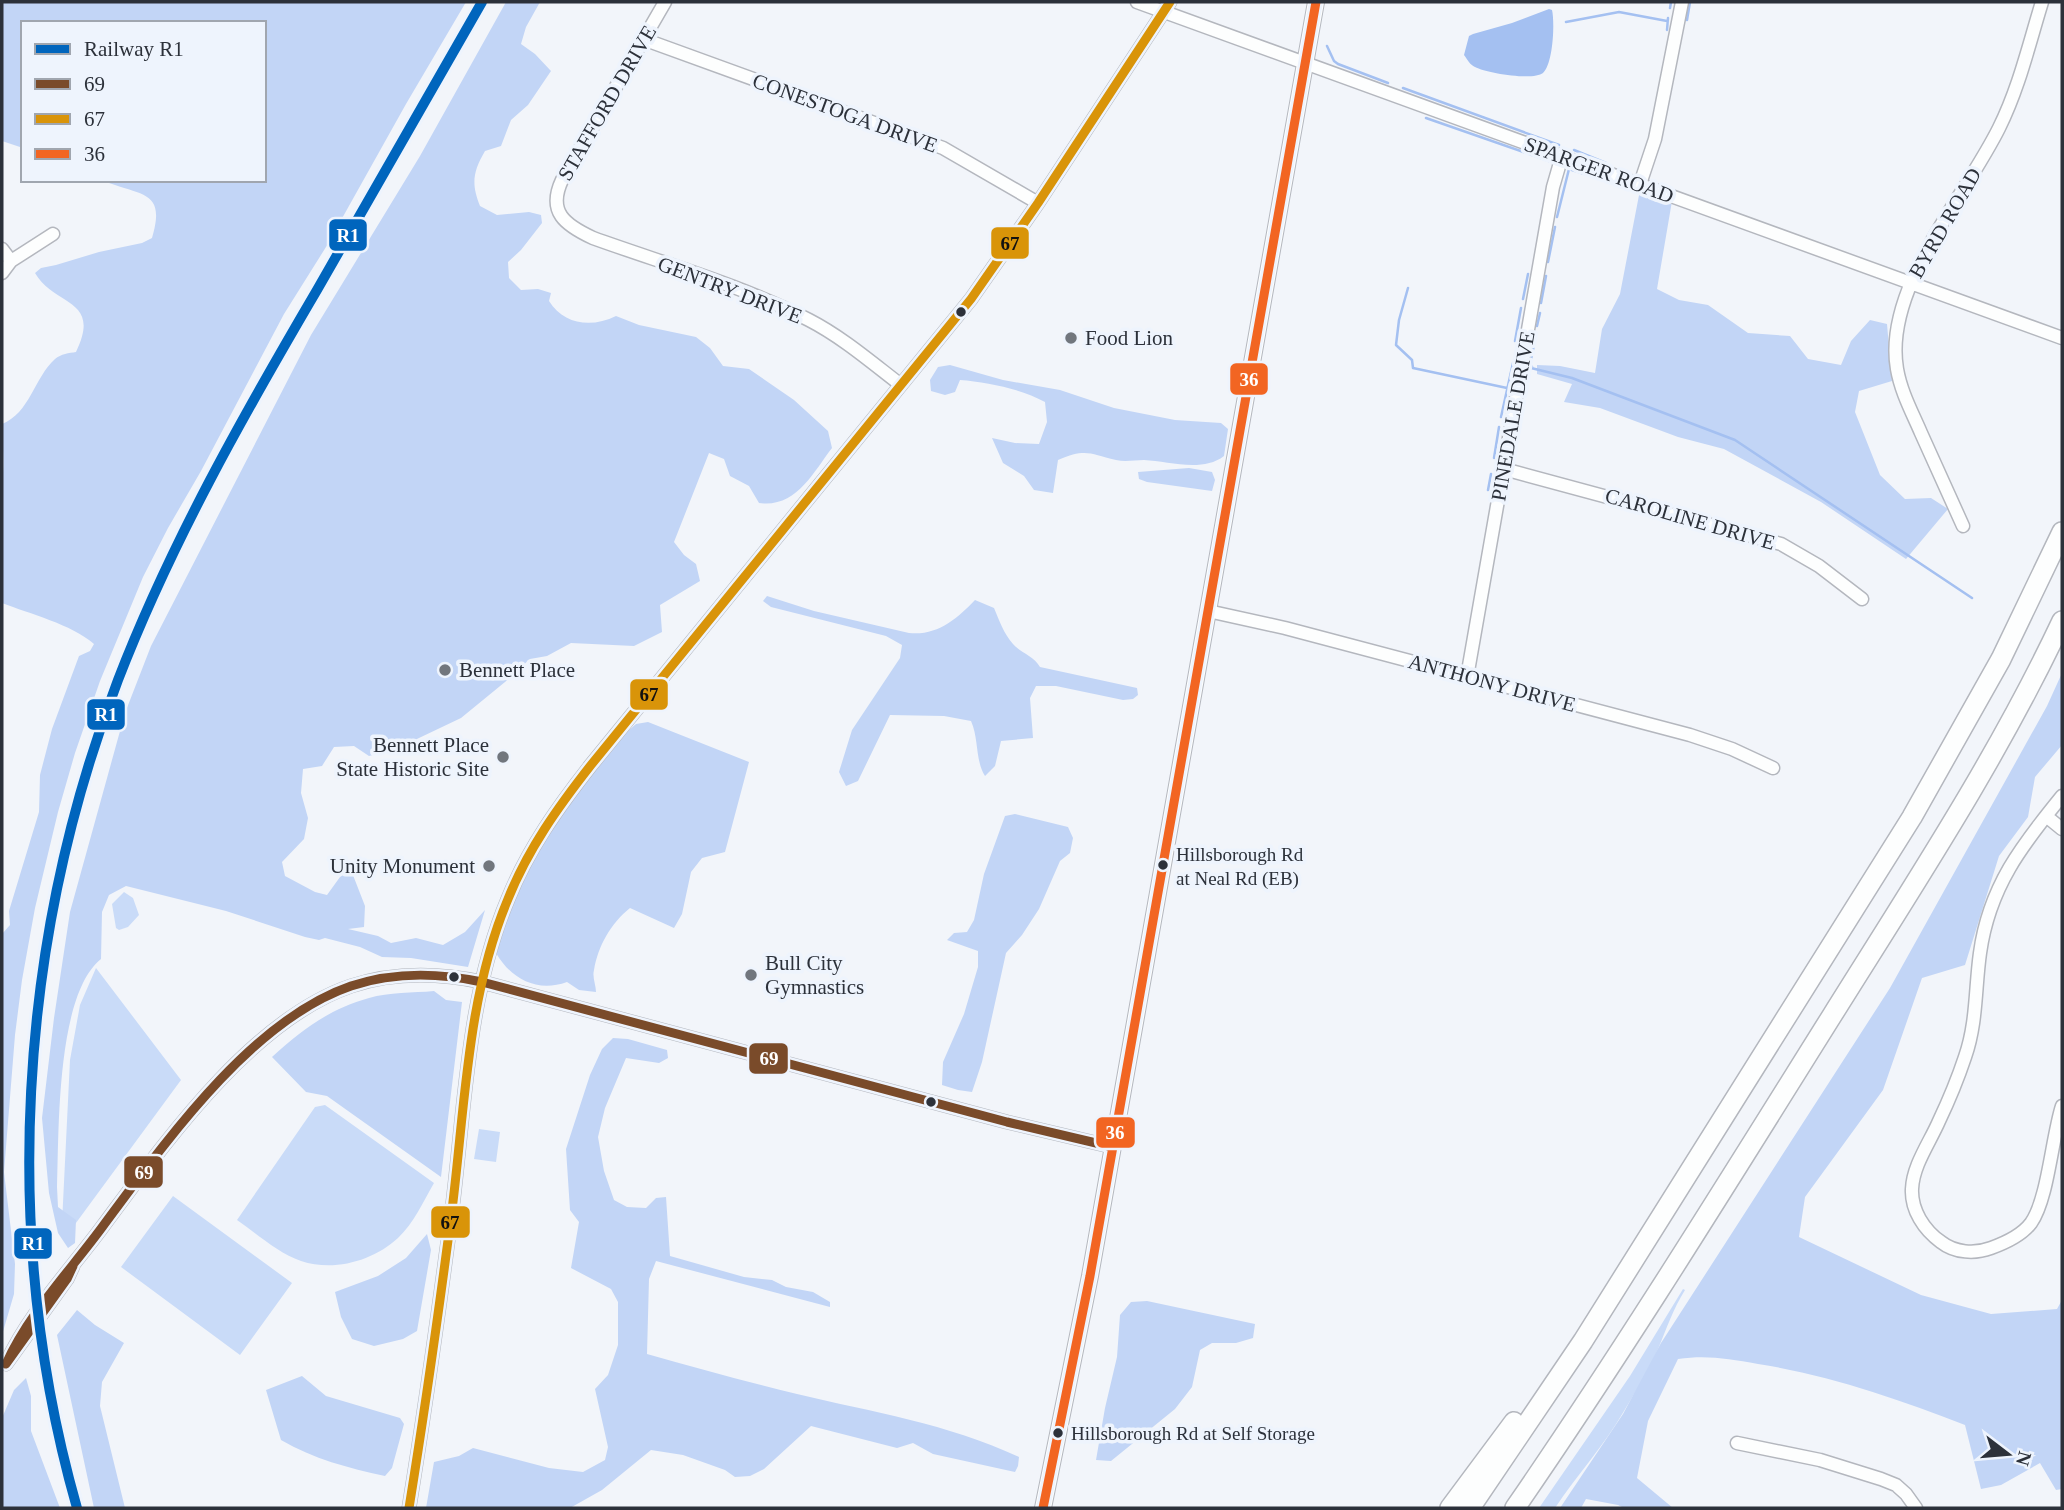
<svg xmlns="http://www.w3.org/2000/svg" width="2064" height="1510" viewBox="0 0 2064 1510" font-family="'Times New Roman',serif">
<style>
.green{fill:#c9dbf8}
.forest{fill:#c2d5f6}
.water{fill:#a4c0f1}
.lines{fill:none;stroke-linecap:round;stroke-linejoin:round}
.stream{stroke:#a4c0f1;stroke-width:2.5}
.minor-casing{stroke:#b4b7be;stroke-width:15}
.major-casing{stroke:#b4b7be;stroke-width:18}
.highway-casing{stroke:#b4b7be;stroke-width:22}
.minor{stroke:#fdfefe;stroke-width:12}
.major{stroke:#fdfefe;stroke-width:16}
.highway{stroke:#fdfefe;stroke-width:19}
.bus-1-casing{stroke:#eef4fd;stroke-width:14}
.bus-2-casing{stroke:#eef4fd;stroke-width:14}
.bus-3-casing{stroke:#eef4fd;stroke-width:14}
.bus-1{stroke:#7a4b2a;stroke-width:9}
.bus-2{stroke:#d99409;stroke-width:9}
.bus-3{stroke:#f26522;stroke-width:9}
.rail-1-casing{stroke:#eef4fd;stroke-width:16}
.rail-1{stroke:#0065bd;stroke-width:10}
.bus-dot{fill:#2c313a;stroke:#eef4fd;stroke-width:2.5}
.poi-dot{fill:#71767d;stroke:#eef4fd;stroke-width:2.5}
.labels{text-anchor:middle;stroke-width:7;stroke-linejoin:round;paint-order:stroke}
.bus-label{font-size:19px;fill:#2c313a;stroke:#eef4fd;text-anchor:start}
.street-label{font-size:21px;fill:#2c313a;stroke:#eef4fd}
.poi-label{font-size:21px;fill:#2c313a;stroke:#eef4fd;text-anchor:start}
.line-badge{stroke:#eef4fd;stroke-width:2.5}
.badge-label{font-size:19px;text-anchor:middle;font-weight:bold;fill:#fff}
.pale-badge-label{font-size:19px;text-anchor:middle;font-weight:bold;fill:#111}
</style>
<rect width="100%" height="100%" fill="#f2f5fa"/>
<path class="green" d="M 124,892 L 133,898 L 139,915 L 128,927 L 119,930 L 116,928 L 112,904 Z
M 96,968 L 181,1080 L 73,1227 L 62,1223 L 70,1060 L 80,1005 Z
M 325,1105 L 434,1183 C 423,1202 414,1223 398,1238 C 373,1261 334,1272 301,1261 C 278,1253 257,1234 237,1220 L 315,1107 Z
M 479,1129 L 500,1132 L 496,1162 L 474,1159 Z
M 173,1196 L 292,1283 L 240,1355 L 121,1267 Z
M 1683,1289 L 1685,1290 C 1673,1309 1667,1328 1658,1349 C 1649,1370 1636,1391 1624,1411 C 1604,1446 1577,1475 1555,1508 L 1539,1508 L 1630,1376 Z"/>
<path class="forest" d="M 2,2 L 466,2 L 406,104 L 326,247 L 284,314 L 201,471 L 168,528 L 143,577 L 100,681 L 75,753 L 58,812 L 35,908 L 22,980 L 15,1035 L 4,1172 L 15,1264 L 14,1294 L 2,1335 L 2,934 L 10,925 L 9,911 L 39,812 L 40,775 L 52,729 L 79,656 L 90,651 L 94,644 C 71,624 30,614 2,603 L 2,481 C 5,463 2,443 2,424 C 30,413 34,378 55,359 C 61,354 69,353 76,352 C 102,298 55,307 35,273 L 41,268 L 56,265 L 99,252 L 142,243 L 152,238 C 165,193 146,196 109,183 L 108,180 L 264,180 L 264,23 L 23,23 L 23,148 L 2,141 Z
M 506,2 L 540,2 L 526,27 L 521,44 L 535,54 L 551,71 L 528,105 L 511,120 L 501,146 L 485,151 C 473,172 471,183 480,206 L 497,215 L 529,212 L 541,215 L 542,223 L 521,250 L 508,262 L 509,278 L 521,290 L 538,289 L 551,293 L 549,301 C 564,325 592,328 616,316 L 639,325 L 696,337 L 710,348 L 723,366 L 749,369 L 794,400 L 828,431 L 832,448 C 812,474 796,508 759,503 L 749,486 L 730,476 L 724,459 L 709,453 L 674,542 L 684,555 L 696,564 L 700,581 L 660,605 L 662,632 L 634,646 L 571,643 L 547,656 L 530,659 L 505,682 L 461,718 L 398,748 L 369,756 L 354,746 L 334,747 L 322,766 L 303,769 L 301,793 L 308,818 L 304,839 L 282,862 L 285,876 L 315,892 L 327,895 L 340,877 L 351,870 L 365,906 L 364,927 L 348,929 L 378,936 L 391,943 L 416,938 L 443,945 L 465,932 L 485,910 L 468,967 L 411,958 L 382,957 L 360,947 L 325,938 L 319,940 L 305,937 L 226,911 L 126,886 L 109,895 L 102,912 L 101,959 C 56,995 59,1132 57,1187 L 58,1207 L 76,1220 L 75,1243 L 68,1248 L 58,1233 L 49,1193 L 42,1118 L 54,1018 L 70,912 L 125,713 L 151,646 L 311,335 L 420,156 Z
M 1640,190 L 1672,201 L 1657,289 L 1679,300 L 1708,305 L 1748,333 L 1790,336 L 1808,359 L 1841,365 L 1851,341 L 1870,320 L 1887,324 L 1892,381 L 1859,391 L 1855,412 L 1880,475 L 1905,499 L 1931,498 L 1948,509 L 1906,559 L 1821,502 L 1724,449 L 1678,437 L 1600,408 L 1564,402 L 1572,384 L 1537,374 L 1537,365 L 1560,366 L 1595,373 L 1602,329 L 1620,294 Z
M 950,365 L 1003,380 L 1060,390 L 1114,408 L 1175,420 L 1221,423 L 1228,429 L 1224,456 C 1202,473 1168,461 1144,460 C 1135,460 1125,462 1116,460 C 1090,454 1086,448 1058,460 L 1053,493 L 1034,490 L 1024,476 L 1003,463 L 992,438 L 1015,443 L 1039,444 L 1047,422 L 1045,402 C 1021,389 987,382 960,380 L 955,392 L 945,395 L 931,391 L 930,380 L 938,367 Z
M 1189,468 L 1212,472 L 1215,480 L 1212,491 L 1147,482 L 1139,479 L 1138,472 Z
M 767,596 L 814,611 L 909,633 C 937,636 957,619 975,600 L 994,608 C 999,620 1004,634 1013,644 C 1021,653 1034,656 1040,667 L 1137,688 L 1138,695 L 1133,699 L 1123,700 L 1056,686 L 1036,686 L 1030,698 L 1033,738 L 1001,741 L 995,766 L 985,776 C 975,760 979,739 971,721 L 944,716 L 890,715 L 858,781 L 846,786 L 839,772 L 852,730 L 900,658 L 902,645 L 886,636 L 771,607 L 763,601 Z
M 2062,673 L 2062,745 L 2035,777 L 2028,817 L 1999,856 L 1965,965 L 1922,978 L 1883,1090 L 1805,1197 L 1799,1237 L 1921,1295 L 1991,1314 L 2057,1309 L 2062,1300 L 2062,1489 L 2056,1490 L 2040,1463 L 2001,1485 L 1981,1489 L 1965,1425 C 1898,1399 1829,1375 1758,1364 C 1728,1359 1708,1355 1678,1359 L 1648,1421 L 1637,1478 L 1673,1508 L 1624,1508 L 1618,1505 L 1586,1499 L 1581,1508 L 1560,1508 L 1623,1414 L 1661,1343 L 1890,988 L 2047,706 Z
M 648,722 L 749,762 L 725,852 L 702,858 L 691,872 L 682,914 L 674,928 L 630,908 C 611,923 598,946 594,970 C 592,977 596,985 596,992 L 579,990 L 567,982 C 537,993 511,979 496,953 L 518,878 L 564,808 L 614,743 L 636,724 Z
M 1015,814 L 1068,827 L 1073,838 L 1070,853 L 1060,861 L 1039,909 L 1022,935 L 1006,953 L 982,1062 L 972,1092 L 958,1090 L 942,1085 L 943,1062 L 964,1014 L 978,967 L 978,951 L 947,940 L 954,933 L 967,932 L 974,920 L 984,874 L 1005,816 Z
M 434,991 L 446,1000 L 462,1002 L 441,1177 L 327,1096 L 306,1092 L 272,1057 C 302,1030 329,1009 369,998 C 389,992 413,993 434,991 Z
M 613,1038 L 628,1039 L 667,1050 L 668,1058 L 659,1063 L 626,1058 L 605,1108 L 598,1137 L 604,1171 L 614,1200 L 627,1207 L 646,1208 L 656,1198 L 666,1197 L 670,1256 L 744,1277 L 772,1280 L 786,1287 L 813,1292 L 830,1302 L 830,1307 L 656,1261 L 649,1279 L 647,1354 C 697,1368 747,1382 797,1394 C 872,1412 949,1424 1019,1457 L 1018,1466 L 1015,1472 L 933,1454 L 913,1443 L 897,1448 L 811,1426 L 764,1469 L 750,1476 L 735,1477 L 725,1470 L 683,1455 L 651,1450 L 602,1490 L 570,1508 L 426,1508 L 434,1462 L 459,1456 L 473,1448 L 549,1468 L 583,1472 L 605,1460 L 608,1447 L 595,1389 L 608,1375 L 618,1345 L 618,1302 L 611,1289 L 571,1268 L 579,1222 L 570,1210 L 566,1149 L 590,1075 L 602,1049 Z
M 427,1234 L 431,1250 L 417,1331 L 403,1339 L 374,1346 L 352,1339 L 341,1317 L 335,1292 L 378,1276 L 406,1258 Z
M 1147,1301 L 1255,1324 L 1253,1338 L 1236,1343 L 1212,1343 L 1200,1350 L 1192,1387 L 1175,1409 L 1111,1461 L 1096,1460 L 1105,1408 L 1117,1357 L 1120,1315 L 1131,1302 Z
M 77,1310 L 95,1325 L 124,1343 L 102,1382 L 100,1406 L 125,1508 L 94,1508 L 57,1335 Z
M 302,1376 L 326,1396 L 400,1418 L 404,1424 L 392,1468 L 385,1476 C 348,1468 314,1459 281,1440 L 266,1390 Z
M 26,1378 L 31,1396 L 31,1431 L 60,1508 L 2,1508 L 2,1418 L 14,1390 Z"/>
<path class="water" d="M 1549,9 L 1552,10 C 1555,23 1553,64 1543,73 C 1533,81 1486,73 1475,67 C 1470,65 1467,59 1464,55 L 1469,36 L 1473,34 L 1512,23 Z"/>
<g class="lines">
<path class="stream" d="M 1670,8 L 1671,2
M 1687,20 L 1690,2
M 1566,22 L 1619,12 L 1667,21
M 1667,30 L 1668,18
M 1327,46 L 1334,61 L 1338,64 L 1388,83
M 1403,88 L 1559,145
M 1426,118 L 1552,162
M 1574,150 L 1606,163
M 1557,217 L 1569,169 L 1622,186
M 1548,262 L 1555,227
M 1408,288 L 1399,320 L 1396,345 L 1412,360 L 1413,368 L 1507,388
M 1523,299 L 1528,274
M 1541,303 L 1546,276
M 1537,326 L 1540,313
M 1515,341 L 1521,308
M 1532,367 L 1530,364 L 1535,340
M 1531,368 L 1572,378 L 1735,440 L 1972,598
M 1501,417 L 1513,363
M 1494,458 L 1499,427
M 1488,490 L 1491,474"/>
<g class="minor-casing">
<path id="minor" d="M 665,2 L 562,180 C 547,212 565,225 593,238 C 665,264 741,285 809,320 C 842,337 871,362 901,385
M 1137,2 L 2062,338
M 643,39 L 943,148 L 1038,203
M 1640,184 L 1655,139 L 1682,2
M 2,249 L 11,261
M 2,273 L 11,261 L 53,234
M 1504,469 L 1781,544 L 1819,566 L 1862,599
M 1963,526 C 1949,495 1935,464 1921,433 C 1912,412 1901,392 1897,369 C 1883,289 1965,197 1999,128 C 2019,88 2029,44 2042,2
M 1208,611 L 1285,628 L 1690,735 L 1732,749 L 1773,768
M 1467,677 L 1553,187 L 1562,156
M 2062,796 C 2022,845 1989,887 1980,953 C 1975,988 1977,1023 1965,1057 C 1958,1078 1949,1100 1939,1121 C 1930,1142 1913,1165 1912,1189 C 1911,1210 1924,1230 1941,1242 C 1955,1253 1975,1254 1991,1248 C 2005,1243 2022,1235 2031,1223 C 2048,1199 2052,1137 2062,1106
M 2046,816 L 2062,829
M 73,1266 L 67,1279 L 6,1364 C 29,1313 70,1271 103,1226 C 164,1144 251,1020 351,986 C 393,972 440,973 482,982 L 1007,1122 L 1113,1147
M 1737,1443 L 1820,1460 L 1881,1479 L 1896,1485 L 1906,1494 L 1916,1508
M 409,1508 C 425,1409 439,1310 452,1210 C 465,1107 467,996 508,899 C 528,849 558,807 591,765 L 971,299 L 1038,203 L 1170,2"/>
</g>
<g class="major-casing">
<path id="major" d="M 1043,1508 L 1090,1276 L 1316,2"/>
</g>
<g class="highway-casing">
<path id="highway" d="M 1450,1508 L 1514,1422
M 1470,1508 L 1583,1341 L 1912,817 L 2001,659 L 2062,532
M 1515,1508 C 1626,1347 1729,1180 1833,1014 C 1913,886 1997,759 2062,621"/>
</g>
<use href="#minor" class="minor"/>
<use href="#major" class="major"/>
<use href="#highway" class="highway"/>
<g class="bus-1-casing">
<path id="bus-1" d="M 73,1266 L 67,1279 L 6,1364 C 29,1313 70,1271 103,1226 C 164,1144 251,1020 351,986 C 393,972 440,973 482,982 L 1007,1122 L 1113,1147"/>
</g>
<g class="bus-2-casing">
<path id="bus-2" d="M 409,1508 C 425,1409 439,1310 452,1210 C 465,1107 467,996 508,899 C 528,849 558,807 591,765 L 971,299 L 1038,203 L 1170,2"/>
</g>
<g class="bus-3-casing">
<path id="bus-3" d="M 1043,1508 L 1090,1276 L 1316,2"/>
</g>
<use href="#bus-1" class="bus-1"/>
<use href="#bus-2" class="bus-2"/>
<use href="#bus-3" class="bus-3"/>
<g class="rail-1-casing">
<path id="rail-1" d="M 77,1508 C 0,1238 18,942 118,680 C 171,543 243,416 317,290 C 372,194 427,98 482,2"/>
</g>
<use href="#rail-1" class="rail-1"/>
</g>
<g class="bus-dot">
<circle cx="961" cy="312" r="6"/>
<circle cx="1163" cy="865" r="6"/>
<circle cx="454" cy="977" r="6"/>
<circle cx="931" cy="1102" r="6"/>
<circle cx="1058" cy="1433" r="6"/>
</g>
<g class="poi-dot">
<circle cx="1071" cy="338" r="7"/>
<circle cx="445" cy="670" r="7"/>
<circle cx="503" cy="757" r="7"/>
<circle cx="489" cy="866" r="7"/>
<circle cx="751" cy="975" r="7"/>
</g>
<g class="labels">
<g class="bus-label">
<text x="1176" y="861">Hillsborough Rd<tspan x="1176" dy="24">at Neal Rd (EB)</tspan></text>
<text x="1071" y="1440">Hillsborough Rd at Self Storage</text>
</g>
<g class="street-label">
<text transform="translate(607 103) rotate(-60)" y="7">STAFFORD DRIVE</text>
<text transform="translate(845 113) rotate(20)" y="7">CONESTOGA DRIVE</text>
<text transform="translate(1599 170) rotate(20)" y="7">SPARGER ROAD</text>
<text transform="translate(1945 223) rotate(-60)" y="7">BYRD ROAD</text>
<text transform="translate(730 290) rotate(21)" y="7">GENTRY DRIVE</text>
<text transform="translate(1513 416) rotate(-80)" y="7">PINEDALE DRIVE</text>
<text transform="translate(1690 519) rotate(16)" y="7">CAROLINE DRIVE</text>
<text transform="translate(1492 683) rotate(15)" y="7">ANTHONY DRIVE</text>
</g>
<g class="poi-label">
<text x="1085" y="345">Food Lion</text>
<text x="459" y="677">Bennett Place</text>
<text x="489" y="752" text-anchor="end">Bennett Place<tspan x="489" dy="24">State Historic Site</tspan></text>
<text x="475" y="873" text-anchor="end">Unity Monument</text>
<text x="765" y="970">Bull City<tspan x="765" dy="24">Gymnastics</tspan></text>
</g>
</g>
<g class="line-badge">
<rect x="328" y="218" width="40" height="34" rx="7" fill="#0065bd"/>
<rect x="990" y="226" width="40" height="34" rx="7" fill="#d99409"/>
<rect x="1229" y="362" width="40" height="34" rx="7" fill="#f26522"/>
<rect x="629" y="678" width="40" height="33" rx="7" fill="#d99409"/>
<rect x="86" y="698" width="40" height="33" rx="7" fill="#0065bd"/>
<rect x="748" y="1042" width="41" height="33" rx="7" fill="#7a4b2a"/>
<rect x="1095" y="1116" width="41" height="33" rx="7" fill="#f26522"/>
<rect x="123" y="1155" width="41" height="34" rx="7" fill="#7a4b2a"/>
<rect x="430" y="1205" width="41" height="34" rx="7" fill="#d99409"/>
<rect x="13" y="1227" width="40" height="33" rx="7" fill="#0065bd"/>
</g>
<g class="badge-label">
<text x="348" y="242">R1</text>
<text x="1249" y="386">36</text>
<text x="106" y="721">R1</text>
<text x="769" y="1065">69</text>
<text x="1115" y="1139">36</text>
<text x="144" y="1179">69</text>
<text x="33" y="1250">R1</text>
</g>
<g class="pale-badge-label">
<text x="1010" y="250">67</text>
<text x="649" y="701">67</text>
<text x="450" y="1229">67</text>
</g>
<rect width="2064" height="1510" fill="none" stroke="#2c313a" stroke-width="7"/>
<rect x="21" y="21" width="245" height="161" fill="#eef4fd" stroke="#a0a6af" stroke-width="2"/>
<rect x="35" y="44" width="35" height="10" fill="#0065bd" stroke="#a0a6af" stroke-width="2"/>
<text x="84" y="56" font-size="21" fill="#2c313a">Railway R1</text>
<rect x="35" y="79" width="35" height="10" fill="#7a4b2a" stroke="#a0a6af" stroke-width="2"/>
<text x="84" y="91" font-size="21" fill="#2c313a">69</text>
<rect x="35" y="114" width="35" height="10" fill="#d99409" stroke="#a0a6af" stroke-width="2"/>
<text x="84" y="126" font-size="21" fill="#2c313a">67</text>
<rect x="35" y="149" width="35" height="10" fill="#f26522" stroke="#a0a6af" stroke-width="2"/>
<text x="84" y="161" font-size="21" fill="#2c313a">36</text>
<g transform="translate(2008 1454) rotate(106)" stroke="#eef4fd" stroke-width="5" paint-order="stroke">
<path d="M0-5L12 26L0 18L-12 26Z" fill="#2c313a"/>
<text y="-10" font-size="19" font-weight="bold" text-anchor="middle" fill="#2c313a">N</text>
</g>
</svg>
